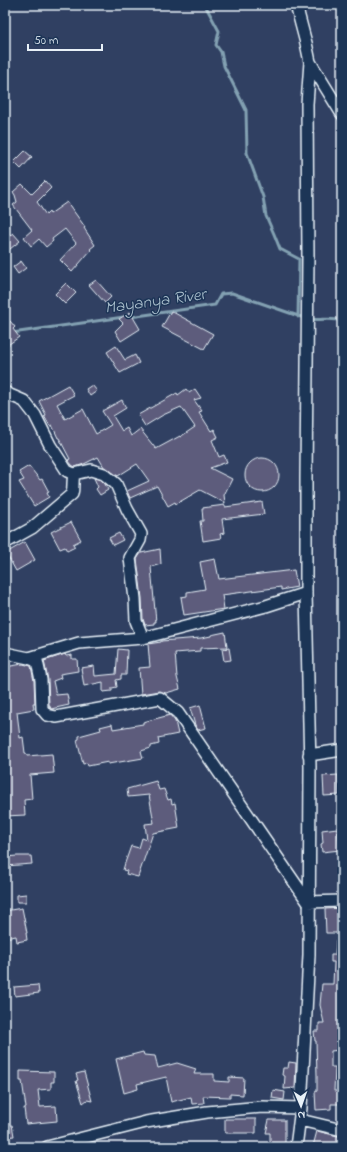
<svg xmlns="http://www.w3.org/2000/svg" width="347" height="1152" viewBox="0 0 347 1152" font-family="'Indie Flower',sans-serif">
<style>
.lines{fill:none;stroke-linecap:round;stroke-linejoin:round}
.stream{stroke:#83a1b2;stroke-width:3}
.building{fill:#5d5b7c;stroke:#e8f1f8}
.minor-casing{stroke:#e8f1f8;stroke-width:14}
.minor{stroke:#1d3557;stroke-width:11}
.labels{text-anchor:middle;stroke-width:3;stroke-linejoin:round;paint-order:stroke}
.water-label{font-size:17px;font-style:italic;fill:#adc2cf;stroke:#1d3557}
</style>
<rect width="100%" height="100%" fill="#304062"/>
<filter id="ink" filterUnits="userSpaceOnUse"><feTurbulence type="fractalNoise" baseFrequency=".025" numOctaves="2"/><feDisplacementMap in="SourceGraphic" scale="8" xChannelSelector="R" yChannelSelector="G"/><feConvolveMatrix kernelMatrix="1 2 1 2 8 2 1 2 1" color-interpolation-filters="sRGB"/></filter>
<g filter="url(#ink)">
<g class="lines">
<path class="stream" d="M 205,5 L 219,31 L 216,45 L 221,52 L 224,66 L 246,110 L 247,153 L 263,197 L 266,216 L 274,234 L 280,249 L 299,259 L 298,317
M 130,317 L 215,305 L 221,294 L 232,293 L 304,318
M 310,319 C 321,321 331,317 342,321
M 5,334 L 124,317"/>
</g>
<path class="building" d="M 25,151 L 32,157 L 21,169 L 14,162 Z
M 45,181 L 51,188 L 37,202 L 46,215 L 49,212 L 50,214 L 67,202 L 85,227 L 84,228 L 95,245 L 90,249 L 91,250 L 72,272 L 60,260 L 76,243 L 65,229 L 52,239 L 53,241 L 46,247 L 39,239 L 31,246 L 24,237 L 32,230 L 13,205 L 17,202 L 15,195 L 13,192 L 22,184 L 32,194 Z
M 13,233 L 20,241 L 5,253 L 5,239 Z
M 21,261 L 26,268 L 18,274 L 13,267 Z
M 96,280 L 111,297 L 105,303 L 89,285 Z
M 66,283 L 76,293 L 65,304 L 55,294 Z
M 171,311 L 213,334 L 204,349 L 162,327 Z
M 130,312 L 140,329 L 121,341 L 115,331 L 123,323 L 119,319 Z
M 5,317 L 9,322 L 10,321 L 15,327 L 13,329 L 19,337 L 5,347 Z
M 116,346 L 125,360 L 135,355 L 139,363 L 120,373 L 107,352 Z
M 68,385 L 74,395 L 57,404 L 65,419 L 83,409 L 96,434 L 111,425 L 102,411 L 122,400 L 126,408 L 113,416 L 122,431 L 127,428 L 131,436 L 140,429 L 156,449 L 180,436 L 180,437 L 195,427 L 181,407 L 163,415 L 145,426 L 138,415 L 177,393 L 178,395 L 186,389 L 189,393 L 195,389 L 201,398 L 194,400 L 202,411 L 199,412 L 211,431 L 214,429 L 218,437 L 212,440 L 219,457 L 224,455 L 227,462 L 210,468 L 232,479 L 224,495 L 225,503 L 200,490 L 176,504 L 175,502 L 168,506 L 157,486 L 130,498 L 127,491 L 149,481 L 137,464 L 118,476 L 104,467 L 98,457 L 84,464 L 75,467 L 72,465 L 68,460 L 70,459 L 59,438 L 58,438 L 52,425 L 50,426 L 44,416 L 46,415 L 39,401 Z
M 92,385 L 97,391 L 90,396 L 86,389 Z
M245 475a17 17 0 1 1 34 0a17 17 0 1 1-34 0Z
M 29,466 L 40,480 L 42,479 L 49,492 L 47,493 L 49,497 L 34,506 L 19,482 L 24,480 L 19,472 Z
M 94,478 L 101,480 L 105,484 L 108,490 L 100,495 L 96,489 L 98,487 Z
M 262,502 L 264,514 L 222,519 L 224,533 L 220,534 L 221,538 L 203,541 L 200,521 L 203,521 L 202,508 L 225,505 L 225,507 Z
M 71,522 L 81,540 L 73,544 L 75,547 L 67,551 L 65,547 L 60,549 L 51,532 Z
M 119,533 L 123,540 L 113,545 L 109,538 Z
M 25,542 L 35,560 L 16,571 L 6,553 Z
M 160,549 L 161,564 L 151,567 L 156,622 L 154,622 L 154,624 L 145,625 L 143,619 L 142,598 L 137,559 L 141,553 Z
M 215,559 L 219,579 L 294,570 L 297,587 L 281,590 L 281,587 L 222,595 L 224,609 L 184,615 L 181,597 L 187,596 L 187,592 L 205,589 L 200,562 Z
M 225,632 L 227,647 L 200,648 L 200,651 L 175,653 L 177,677 L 180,689 L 166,693 L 159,691 L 141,694 L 139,668 L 150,667 L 148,644 L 161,642 L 161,641 L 201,638 L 211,636 L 211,635 Z
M 229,648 L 231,660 L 224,661 L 222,649 Z
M 118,649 L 127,650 L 126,675 L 121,675 L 121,679 L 116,680 L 117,687 L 112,688 L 112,691 L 103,692 L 103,682 L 84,686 L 81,668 L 94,666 L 95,676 L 116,674 Z
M 65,654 L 66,656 L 72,655 L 72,659 L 77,659 L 78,671 L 60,674 L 61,678 L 53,681 L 56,695 L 67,694 L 69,705 L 51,709 L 49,704 L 48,680 L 44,661 Z
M 23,664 L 31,666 L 34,681 L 35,703 L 33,703 L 34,709 L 17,712 L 20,738 L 23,737 L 25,753 L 26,753 L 27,756 L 52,754 L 54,773 L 30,775 L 32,799 L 24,800 L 25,815 L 5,816 L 5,667 Z
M 200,705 L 206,728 L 198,730 L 195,725 L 190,708 Z
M 170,715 L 175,721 L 178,734 L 158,738 L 159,744 L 151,746 L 151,748 L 141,751 L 143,758 L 108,764 L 108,762 L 88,766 L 87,763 L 83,764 L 77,740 L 79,739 L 79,736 L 101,730 L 100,727 L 112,724 L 113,729 L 143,724 L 143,722 Z
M 338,775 L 339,795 L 324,796 L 323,776 Z
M 156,781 L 159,790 L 164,789 L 168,800 L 171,799 L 172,804 L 175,803 L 179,828 L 153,833 L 138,877 L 126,874 L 127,871 L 123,870 L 125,863 L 131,846 L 139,848 L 142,838 L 147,840 L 145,824 L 154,823 L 149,795 L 128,797 L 127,789 Z
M 337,828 L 340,850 L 322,852 L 321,844 L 323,843 L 322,830 Z
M 17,856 L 31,856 L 32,864 L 5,866 L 5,857 Z
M 26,894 L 26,902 L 17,902 L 17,895 Z
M 22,908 L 27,933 L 26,933 L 27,940 L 17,942 L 16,936 L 5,938 L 5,911 Z
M 342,908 L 342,933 L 326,933 L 325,909 Z
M 336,940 L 342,940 L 342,1037 L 339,1038 L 340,1050 L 331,1051 L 331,1067 L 335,1067 L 334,1091 L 342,1091 L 342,1104 L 331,1104 L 331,1109 L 316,1110 L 315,1092 L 317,1091 L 317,1076 L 316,1041 L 315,1041 L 314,1031 L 319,1031 L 319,1023 L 324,1023 L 320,1005 L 322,984 L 333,984 L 334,962 L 331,962 L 331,955 L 335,955 Z
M 38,985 L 39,993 L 15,996 L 14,987 Z
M 143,1052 L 144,1055 L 155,1056 L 158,1068 L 177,1063 L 196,1069 L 194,1074 L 214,1074 L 214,1081 L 229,1082 L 229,1077 L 244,1078 L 243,1095 L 230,1094 L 230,1097 L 203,1096 L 204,1103 L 192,1104 L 191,1097 L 171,1102 L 166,1077 L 137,1084 L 138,1089 L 124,1093 L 116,1059 Z
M 289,1062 L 296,1063 L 295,1088 L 284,1089 L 285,1076 L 282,1075 L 283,1068 L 288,1068 Z
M 20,1071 L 54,1072 L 54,1082 L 51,1082 L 51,1089 L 38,1090 L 40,1107 L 56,1106 L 57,1121 L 26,1124 L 24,1108 L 26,1108 L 22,1081 L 20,1081 Z
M 84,1072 L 92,1101 L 87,1100 L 83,1103 L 76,1081 L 78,1080 L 76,1074 Z
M 273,1090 L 285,1092 L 284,1100 L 272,1098 Z
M 225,1119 L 256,1119 L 256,1133 L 225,1133 Z
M 269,1120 L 285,1120 L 285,1147 L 270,1147 L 270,1133 L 266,1133 Z
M 12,1125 L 14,1136 L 5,1137 L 5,1126 Z
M 317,1131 L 342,1137 L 342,1147 L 319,1147 L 313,1146 Z"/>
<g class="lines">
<g class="minor-casing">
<path id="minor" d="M 296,5 L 306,43 L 310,62 L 307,104 L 308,257 L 306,477 L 306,593 L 310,767 L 309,955 L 301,1108 L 296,1147
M 310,62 L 342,114
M 5,392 L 10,395 L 24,401 L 35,415 L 50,445 L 67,471 L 74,474 L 91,470 L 104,474 L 116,484 L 127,509 L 141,534 L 140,540 L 130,558 L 135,599 L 136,621 L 143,638
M 5,543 L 32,528 L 72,494 C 74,487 72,481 74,474
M 5,653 L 29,658 L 79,643 L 143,638 L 266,606 L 306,593
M 29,658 L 37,661 L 41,680 L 42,709 L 47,715 L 56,717 L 160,698 L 178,713 L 308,902 L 342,901
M 309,755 L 342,750
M 300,1120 L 342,1130
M 47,1147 L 146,1122 L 207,1112 L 262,1107 L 301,1108"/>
</g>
<use href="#minor" class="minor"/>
</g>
</g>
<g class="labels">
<g class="water-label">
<text transform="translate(155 300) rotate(-8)" y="6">Mayanya River</text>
</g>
</g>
<rect width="347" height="1152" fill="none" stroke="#1d3557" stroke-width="20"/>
<rect x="10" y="10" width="327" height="1132" fill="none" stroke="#e8f1f8" stroke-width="1.5" filter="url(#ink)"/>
<g transform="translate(301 1106) rotate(178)" stroke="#1d3557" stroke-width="3" paint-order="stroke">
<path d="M0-3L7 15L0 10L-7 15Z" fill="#e8f1f8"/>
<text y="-6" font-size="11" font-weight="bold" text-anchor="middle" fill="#e8f1f8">N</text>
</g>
<path d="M28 44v6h74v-6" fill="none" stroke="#e8f1f8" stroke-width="2"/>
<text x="34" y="44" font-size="12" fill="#e8f1f8" stroke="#1d3557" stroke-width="3" paint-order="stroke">50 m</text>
</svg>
